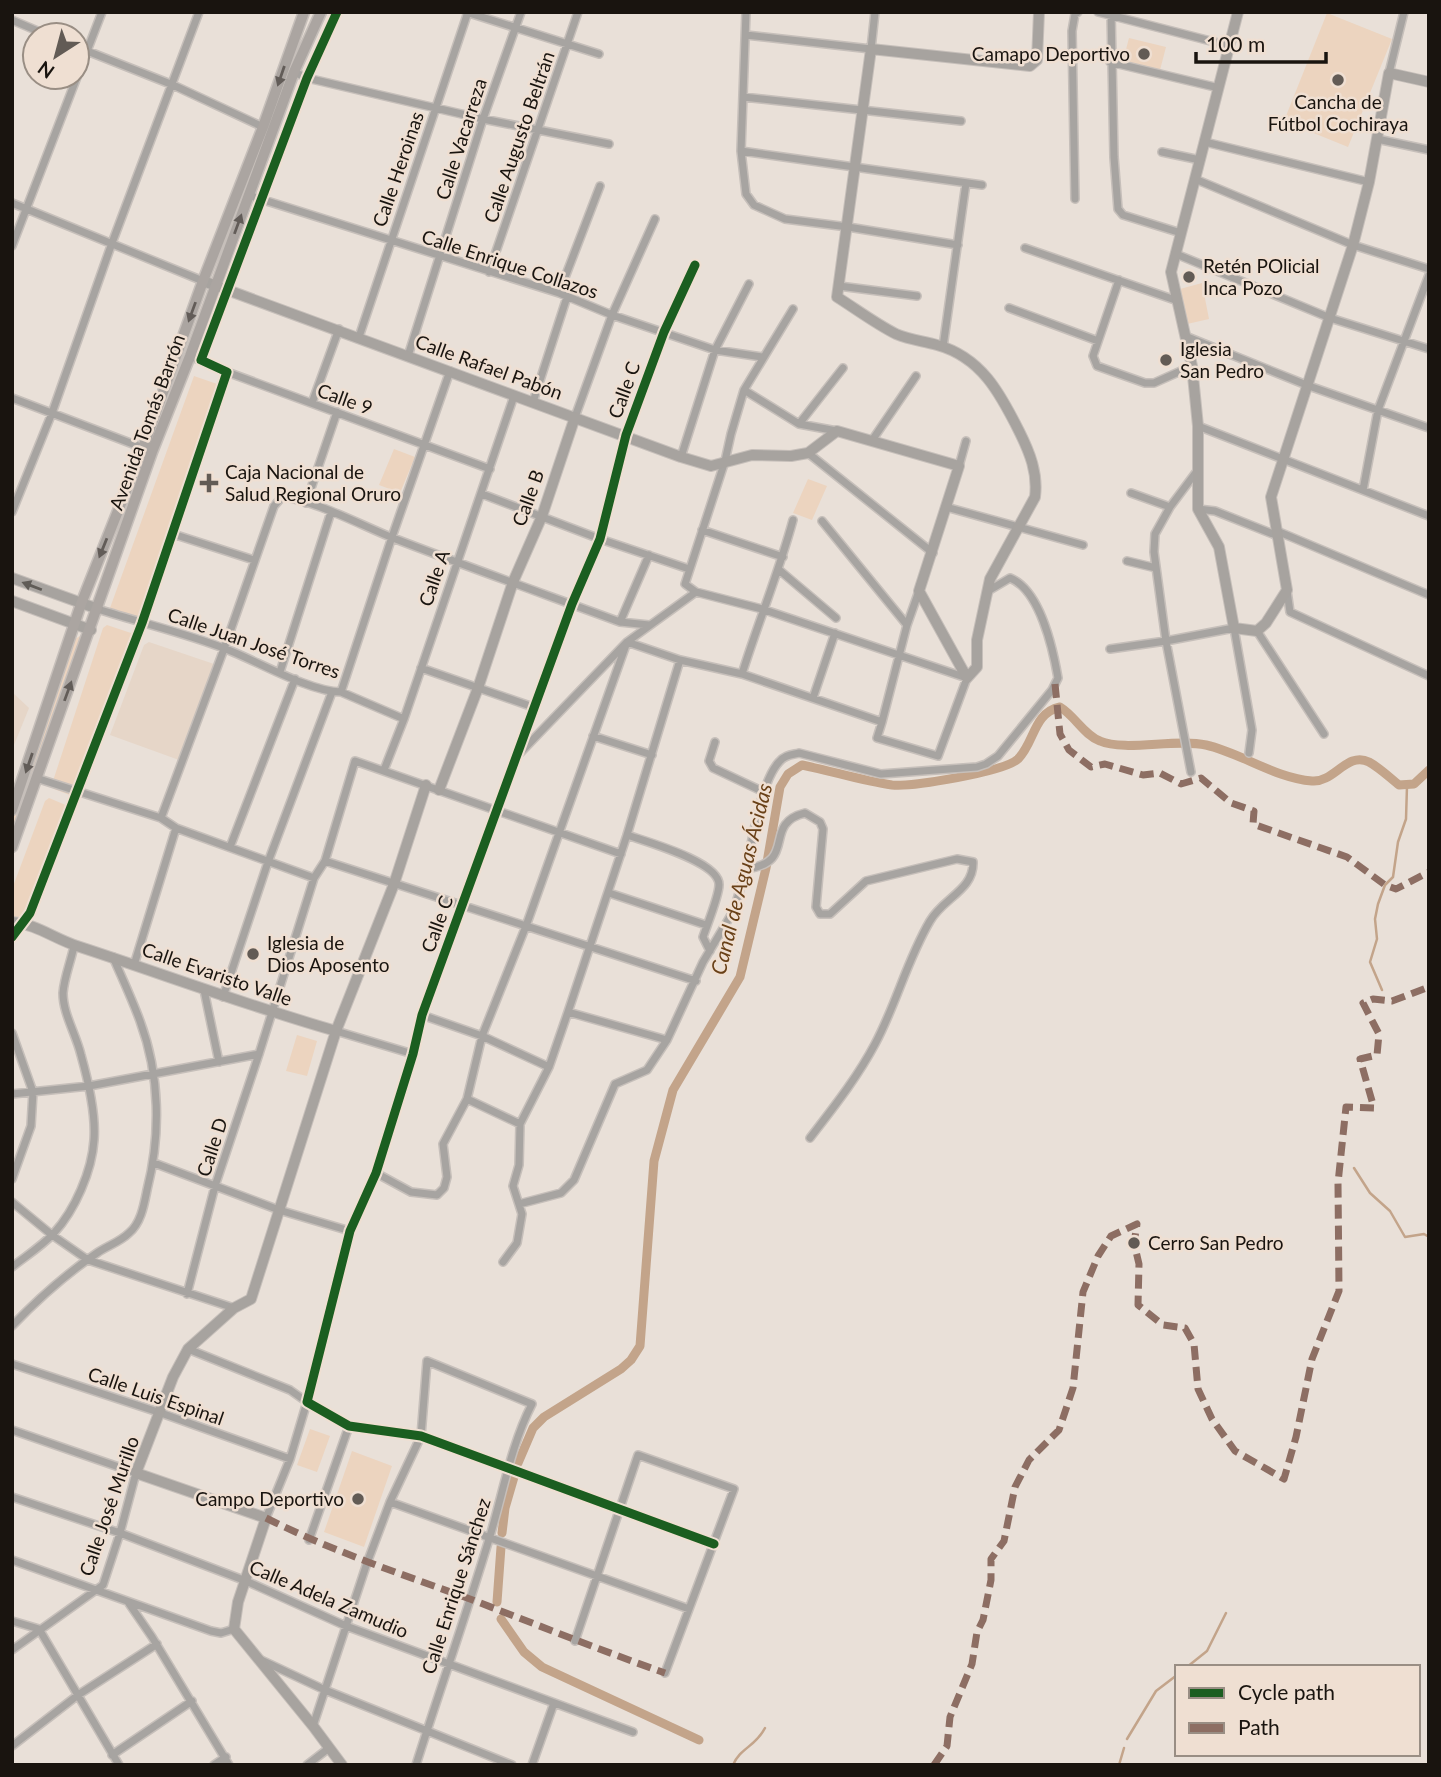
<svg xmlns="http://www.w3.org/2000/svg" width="1441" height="1777" viewBox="0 0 1441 1777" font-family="Lato,sans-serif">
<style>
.built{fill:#e6d6c8}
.green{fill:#ecd4bf}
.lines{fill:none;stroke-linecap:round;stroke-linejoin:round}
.stream{stroke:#c3a48a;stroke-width:2.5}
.canal{stroke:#c3a48a;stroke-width:9}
.street-casing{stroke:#c6bfba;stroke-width:10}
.secondary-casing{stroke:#c6bfba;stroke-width:12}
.primary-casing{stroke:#c6bfba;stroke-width:13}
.street{stroke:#a7a4a1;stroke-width:7}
.secondary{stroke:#a7a39f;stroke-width:10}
.primary{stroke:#aba5a1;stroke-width:10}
.quiet{stroke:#8d6e63;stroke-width:7;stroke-dasharray:14 7;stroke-linecap:butt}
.cycleway-casing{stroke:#efdfd2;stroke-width:13}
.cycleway{stroke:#1b5e20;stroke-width:9}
.oneway{fill:#625c58}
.oneway2{fill:#605c57}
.poi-dot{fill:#625b55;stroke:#efdfd2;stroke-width:2.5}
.labels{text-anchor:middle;stroke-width:5;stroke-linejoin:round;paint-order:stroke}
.poi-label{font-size:19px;fill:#19140f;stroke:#efdfd2;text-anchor:start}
.street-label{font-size:19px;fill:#19140f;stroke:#efdfd2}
.water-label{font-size:21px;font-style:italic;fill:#694017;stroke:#efdfd2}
</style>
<rect width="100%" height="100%" fill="#e9e0d8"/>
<path class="built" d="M 149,642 L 214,664 L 179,760 L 110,735 L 144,645 Z
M 12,692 L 29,708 L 12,750 Z"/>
<path class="green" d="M 1327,13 L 1392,39 L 1348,147 L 1284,121 Z
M 1129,38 L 1166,47 L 1160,70 L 1123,61 Z
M 1202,283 L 1209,319 L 1187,324 L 1180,289 Z
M 194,376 L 220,385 L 221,390 L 138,622 L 134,624 L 113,616 L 110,608 Z
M 394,449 L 415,457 L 400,493 L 379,485 Z
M 808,479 L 827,486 L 812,520 L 793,513 Z
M 107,625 L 131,633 L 133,637 L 76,792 L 72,796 L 54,789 L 52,784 L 103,628 Z
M 80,636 L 84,638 L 87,643 L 39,787 L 12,858 L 12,822 L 75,639 Z
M 49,798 L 68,806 L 29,921 L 12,921 L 12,889 L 45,801 Z
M 297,1035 L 317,1041 L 307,1076 L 286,1071 Z
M 310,1429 L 330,1436 L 317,1472 L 297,1465 Z
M 352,1451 L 392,1466 L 364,1547 L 324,1532 Z"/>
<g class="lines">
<path class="stream" d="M 1382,990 L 1370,962 L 1377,939 L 1375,919 L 1378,904 L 1385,885 L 1393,877 L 1398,842 L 1406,819 L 1407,786
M 1354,1168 L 1370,1193 L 1390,1211 L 1405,1237 L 1424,1234 L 1429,1237
M 1187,1667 L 1207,1651 L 1226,1613
M 1127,1739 L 1156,1691 L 1177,1675
M 733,1765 C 740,1748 755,1747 765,1728
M 1119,1765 L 1124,1748"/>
<path class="canal" d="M 518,1463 L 533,1428 L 544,1417 L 621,1369 L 631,1360 L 640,1346 L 654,1161 L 673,1090 L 740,977 L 766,868 L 780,787 L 788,774 L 802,765 C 832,771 862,781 892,785 C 912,787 1004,772 1018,759 C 1035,742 1033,713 1060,707 C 1075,716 1084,735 1100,741 C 1125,752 1176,738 1206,745 C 1241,753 1275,778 1312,781 C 1334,783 1347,751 1369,762 C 1380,768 1390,778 1399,785 L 1414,784 L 1429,770
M 502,1533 L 505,1508 L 514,1477
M 497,1602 L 501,1547
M 501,1619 L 524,1652 L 542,1667 L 699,1740"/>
<g class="street-casing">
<path id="street" d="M 466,12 L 599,54
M 746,12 L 741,151 L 746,194 L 754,205 L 785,219 L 848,227 L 958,245
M 1098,12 L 1230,46
M 1111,12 L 1114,157 L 1118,209 L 1123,215 L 1181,233
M 12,20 L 47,35
M 746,35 L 871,49 L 875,12
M 77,47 L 173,85 L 263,127
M 1110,62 L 1219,88
M 294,72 L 307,78 L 483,119 L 609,144
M 1389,73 L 1404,12
M 743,97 L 961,121
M 1377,139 L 1429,150
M 1205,142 L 1369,182
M 741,151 L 982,185
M 1162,152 L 1200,160
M 1195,179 L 1353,245 L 1429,269
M 248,195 L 559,293 L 612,315 L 715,350 L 762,357
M 1075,199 L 1072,31 L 1075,14 L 1078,12
M 12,203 L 203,281
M 12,246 L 102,12
M 1025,248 L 1178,301
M 1176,254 L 1330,318 L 1429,349
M 695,265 L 664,332 L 626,435 L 600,539 L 572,604 L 422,1015 L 413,1054 L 376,1173 L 350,1231 L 307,1402 L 349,1426 L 421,1436 L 714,1544
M 489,272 L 578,12
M 1119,280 L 1093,356 L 1097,366 L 1145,383 L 1154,383 L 1192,366
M 839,286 L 917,296
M 559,293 L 600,186
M 1009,308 L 1098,341
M 793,309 L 744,390 L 799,424 L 837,431
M 1185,336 L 1309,386 L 1429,428
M 359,337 L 468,12
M 943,347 L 966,183
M 190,356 L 227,372 L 490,469
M 408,356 L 483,119 L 521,12
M 201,360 L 307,78 L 337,12
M 12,398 L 146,449
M 533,402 L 567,297
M 312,403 L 339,329
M 575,417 L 612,315 L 655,219
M 799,424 L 843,368
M 1198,426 L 1429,516
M 873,439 L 916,376
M 808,453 L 933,553
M 681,457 L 715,350 L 749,284
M 959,466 L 966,441
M 1363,490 L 1378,410 L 1429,275
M 1131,493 L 1170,507
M 482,494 L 600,539 L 689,569
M 306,503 L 337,412
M 946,507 L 1083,545
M 1198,509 L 1215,511 L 1278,536
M 12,512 L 52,413 L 112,243 L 199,12
M 822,521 L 907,625
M 702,530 L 783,557
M 1277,531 L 1429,595
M 173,534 L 254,560
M 1127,561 L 1156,568
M 778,569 L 836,618
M 1287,591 L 1290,612 L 1429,676
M 696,592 L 685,584 L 725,461 L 731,434 L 744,390
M 98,609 C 141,623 185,633 226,649 C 257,661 310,692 341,692 L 404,719
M 620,622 L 649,555
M 1257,631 L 1324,734
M 1110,649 L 1166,641 L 1234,628 L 1252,730 L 1249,753
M 421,668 L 533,707
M 280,672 L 331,512
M 742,674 C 758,623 779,572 793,520
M 341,692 L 392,537 L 450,371
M 813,698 L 835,633
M 882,722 L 907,625 L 919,591
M 593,736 L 652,755
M 715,742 L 709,761 L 713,768 L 764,792
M 384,770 L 404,719 L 514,396
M 1191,772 L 1166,641 L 1154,552 L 1155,534 L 1170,507 L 1197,471
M 36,778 L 161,818 L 176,828 L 314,878
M 161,818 L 224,649 L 274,506 L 282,497 C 312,499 363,526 393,538 C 468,567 544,594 620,622 L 649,625
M 627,835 C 647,842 720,862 719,885 C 719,896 707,925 703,937 L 710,951
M 230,847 L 295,679
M 325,861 L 696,981
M 746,869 C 752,842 761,781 779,762 C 785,755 791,755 799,753 L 881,774 L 977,767 L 986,764 L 998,756 L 1052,690 L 1058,678 C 1053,649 1040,590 1010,578 L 988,591
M 609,893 L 706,925
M 12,937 L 30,913 L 78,790 L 142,623 L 227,372
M 134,965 L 176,828
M 204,990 L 219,1062
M 223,997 L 268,862 L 332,692
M 568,1012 L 667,1040
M 422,1015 L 482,1036 L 549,1067
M 336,1031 L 413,1054
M 12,1033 L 33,1092 L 31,1126 L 12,1179
M 12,1094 L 89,1086 L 259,1054
M 467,1099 L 520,1124
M 154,1163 L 279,1210 L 350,1231
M 376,1173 L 411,1192 L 437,1195 L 444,1188 L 447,1177 L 443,1144 L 467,1099 L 482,1036 L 526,926 L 627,642 L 680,660
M 12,1202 L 52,1235 L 88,1260 L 234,1308
M 519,1204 L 561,1193 L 574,1180 L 615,1084 L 647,1070 L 667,1040 L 703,962 L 734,910 L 746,869 C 799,862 761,824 805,813 L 820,822 L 823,829 L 816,907 L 820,914 L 830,914 L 866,881 L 957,859 L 973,862 C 974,890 943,898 930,921 C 907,960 896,1005 875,1044 C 857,1078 833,1108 810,1138
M 503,1262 L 517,1243 L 522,1214 L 513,1186 L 519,1165 L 520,1124 L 549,1067 L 568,1012 L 627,835 L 680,660 L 742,674 L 882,722 L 877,738 L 938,756 L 967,678 L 762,609 L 696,592 L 627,642 L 520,753
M 12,1267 C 26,1256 42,1246 54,1233 C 75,1210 92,1171 94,1140 C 96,1114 88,1080 81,1055 C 76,1034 63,1014 63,993 C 64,978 71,961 74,946
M 187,1294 L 215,1186 L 259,1054 L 314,878 L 325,861 L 355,761 L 621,854
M 12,1326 C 38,1299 66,1274 97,1253 C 107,1246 120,1242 129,1233 C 141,1223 144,1205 147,1190 C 161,1135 160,1075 140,1021 C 132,999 122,978 113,957
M 188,1349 L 290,1390 L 307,1402 L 290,1459 L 266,1518
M 12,1364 L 161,1413 L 290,1459
M 12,1430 L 136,1473 L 120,1533 L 103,1585 L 12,1650
M 12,1497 L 120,1533 L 246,1581 L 346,1626 L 633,1732
M 390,1502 L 689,1609
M 309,1540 L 349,1426
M 12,1560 L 211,1631 L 221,1633 L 234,1629
M 128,1602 L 152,1637 L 229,1765
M 12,1621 L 39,1629 L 119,1765
M 575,1641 L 638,1455 L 734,1489 L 665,1673
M 261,1660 L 325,1690 L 512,1765
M 313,1726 L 367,1563 L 390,1502 L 421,1436 L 427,1361 L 532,1404 C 511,1445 503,1493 490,1536 C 467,1613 440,1689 416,1765
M 12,1746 L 78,1695 L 157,1644
M 112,1755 L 192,1701
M 214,1765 L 226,1757
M 307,1765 L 329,1748
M 532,1765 L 554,1703"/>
</g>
<g class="secondary-casing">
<path id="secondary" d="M 1238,12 L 1171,272 L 1192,366 L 1198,426 L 1198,509 L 1219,547 L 1234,628 L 1257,631 L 1266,623 L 1287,590 L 1271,497 L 1353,245 L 1369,182 L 1389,73 L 1429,82
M 203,281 L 681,457 L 711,466 L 752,455 L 791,456 L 808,453 L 837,431 L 959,466 L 919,591 L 967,678 L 977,667 L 977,640 L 990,579 L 1035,497 C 1038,473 1030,453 1019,431 C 1000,393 981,357 937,345 C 923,341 910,340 896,334 C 876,324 856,309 837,297 L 871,49 L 1030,66 L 1037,60 L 1039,12
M 12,578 L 98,609
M 12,601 L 91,630
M 439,790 L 478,688 L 513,582 L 542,516 L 575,417
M 12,922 C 36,924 55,939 77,946 C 163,974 248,1006 336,1031
M 342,1765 L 313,1726 L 234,1629 L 238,1602 L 266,1518 L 136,1473 L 173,1377 L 188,1349 L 234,1308 L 251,1299 L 336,1031 L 394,884 L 426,785"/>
</g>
<g class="primary-casing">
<path id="primary" d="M 12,810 L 81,604 L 143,448 L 203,281 L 263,127 L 304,12
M 12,847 L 152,452 L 190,356 L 294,72 L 321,12"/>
</g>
<use href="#street" class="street"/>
<use href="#secondary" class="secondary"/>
<use href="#primary" class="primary"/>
<path class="quiet" d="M 1055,684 L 1060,734 L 1069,750 L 1091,767 L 1105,764 L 1143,775 L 1160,773 L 1181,784 L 1201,778 L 1231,803 L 1254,811 L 1253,824 L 1347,857 L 1385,885 L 1396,889 L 1429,872
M 266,1518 C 332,1551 401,1574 470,1599 C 535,1624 600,1650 665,1673
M 934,1765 L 947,1746 L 950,1717 L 972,1664 L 977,1632 L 983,1620 L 991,1580 L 991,1559 L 1004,1541 L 1015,1487 L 1029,1460 L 1059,1430 L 1073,1388 L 1083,1292 L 1098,1256 L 1111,1236 L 1137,1224 L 1134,1243 L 1139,1264 L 1138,1305 L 1163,1325 L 1185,1328 L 1194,1344 L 1198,1389 L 1212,1419 L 1235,1451 L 1284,1479 L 1296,1437 L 1312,1359 L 1339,1291 L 1338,1183 L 1346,1107 L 1374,1108 L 1360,1059 L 1377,1055 L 1379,1034 L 1363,1003 L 1373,999 L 1392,1001 L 1429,987"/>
<g class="cycleway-casing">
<path id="cycleway" d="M 695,265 L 664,332 L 626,435 L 600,539 L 572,604 L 422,1015 L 413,1054 L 376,1173 L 350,1231 L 307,1402 L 349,1426 L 421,1436 L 714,1544
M 12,937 L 30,913 L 142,623 L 227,372 L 201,360 L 307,78 L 337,12"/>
</g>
<use href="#cycleway" class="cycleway"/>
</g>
<defs><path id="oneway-solid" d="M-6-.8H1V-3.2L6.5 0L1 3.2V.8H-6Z" transform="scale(1.75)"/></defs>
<g class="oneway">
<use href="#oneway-solid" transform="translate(281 76) rotate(109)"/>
<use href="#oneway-solid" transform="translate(238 224) rotate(-70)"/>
<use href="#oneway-solid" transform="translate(192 312) rotate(110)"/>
<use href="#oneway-solid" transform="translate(103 548) rotate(112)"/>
<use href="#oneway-solid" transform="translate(68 691) rotate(-70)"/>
<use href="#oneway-solid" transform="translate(29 763) rotate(109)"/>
</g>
<use class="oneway2" href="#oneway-solid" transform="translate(32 586) rotate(-159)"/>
<g class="poi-dot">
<circle cx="1144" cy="54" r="7"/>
<circle cx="1338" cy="80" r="7"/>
<circle cx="1189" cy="277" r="7"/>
<circle cx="1166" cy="360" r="7"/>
<path d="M205.5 472.5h7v7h7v7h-7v7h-7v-7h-7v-7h7z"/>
<circle cx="253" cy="954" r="7"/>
<circle cx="1134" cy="1243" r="7"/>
<circle cx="358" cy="1499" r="7"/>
</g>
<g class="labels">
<g class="poi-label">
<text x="1130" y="61" text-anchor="end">Camapo Deportivo</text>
<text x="1338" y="109" text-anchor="middle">Cancha de<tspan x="1338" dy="22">Fútbol Cochiraya</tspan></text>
<text x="1203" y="273">Retén POlicial<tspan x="1203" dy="22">Inca Pozo</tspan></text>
<text x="1180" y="356">Iglesia<tspan x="1180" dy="22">San Pedro</tspan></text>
<text x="225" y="479">Caja Nacional de<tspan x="225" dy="22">Salud Regional Oruro</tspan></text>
<text x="267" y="950">Iglesia de<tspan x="267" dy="22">Dios Aposento</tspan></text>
<text x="1148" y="1250">Cerro San Pedro</text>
<text x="344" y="1506" text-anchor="end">Campo Deportivo</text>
</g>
<g class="street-label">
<text transform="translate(519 137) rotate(-71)" y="7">Calle Augusto Beltrán</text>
<text transform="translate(461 139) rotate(-72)" y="7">Calle Vacarreza</text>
<text transform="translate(398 169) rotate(-71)" y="7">Calle Heroinas</text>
<text transform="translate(510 264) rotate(18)" y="7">Calle Enrique Collazos</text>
<text transform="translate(489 367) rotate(20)" y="7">Calle Rafael Pabón</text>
<text transform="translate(624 390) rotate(-70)" y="7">Calle C</text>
<text transform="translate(345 399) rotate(20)" y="7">Calle 9</text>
<text transform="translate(147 422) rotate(-70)" y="7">Avenida Tomás Barrón</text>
<text transform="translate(528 498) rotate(-70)" y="7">Calle B</text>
<text transform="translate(434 578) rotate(-71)" y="7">Calle A</text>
<text transform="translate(254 643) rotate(19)" y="7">Calle Juan José Torres</text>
<text transform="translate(437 924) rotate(-70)" y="7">Calle C</text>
<text transform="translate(217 974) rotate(19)" y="7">Calle Evaristo Valle</text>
<text transform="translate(212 1147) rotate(-72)" y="7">Calle D</text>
<text transform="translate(156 1396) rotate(19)" y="7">Calle Luis Espinal</text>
<text transform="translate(109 1506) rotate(-71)" y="7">Calle José Murillo</text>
<text transform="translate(456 1586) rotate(-72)" y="7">Calle Enrique Sánchez</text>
<text transform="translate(329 1599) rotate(23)" y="7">Calle Adela Zamudio</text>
</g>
<g class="water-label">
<text transform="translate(742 879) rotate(-76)" y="7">Canal de Aguas Ácidas</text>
</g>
</g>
<rect width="1441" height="1777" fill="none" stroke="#19140f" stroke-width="28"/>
<rect x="1175" y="1665" width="245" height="91" fill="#efdfd2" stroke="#998e84" stroke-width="2"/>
<rect x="1189" y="1688" width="35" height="10" fill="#1b5e20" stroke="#998e84" stroke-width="2"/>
<text x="1238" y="1700" font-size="21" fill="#19140f">Cycle path</text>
<rect x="1189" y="1723" width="35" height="10" fill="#8d6e63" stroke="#998e84" stroke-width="2"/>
<text x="1238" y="1735" font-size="21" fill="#19140f">Path</text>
<g transform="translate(56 56) rotate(216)"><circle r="33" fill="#efdfd2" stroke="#998e84" stroke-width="2"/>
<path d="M0-5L12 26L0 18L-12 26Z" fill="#625b55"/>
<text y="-10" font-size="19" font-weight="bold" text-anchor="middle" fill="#19140f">N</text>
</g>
<path d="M1196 52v10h130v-10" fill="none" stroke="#19140f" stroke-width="3.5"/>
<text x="1206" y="52" font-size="21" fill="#19140f" stroke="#efdfd2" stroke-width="5" paint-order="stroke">100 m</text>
</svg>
